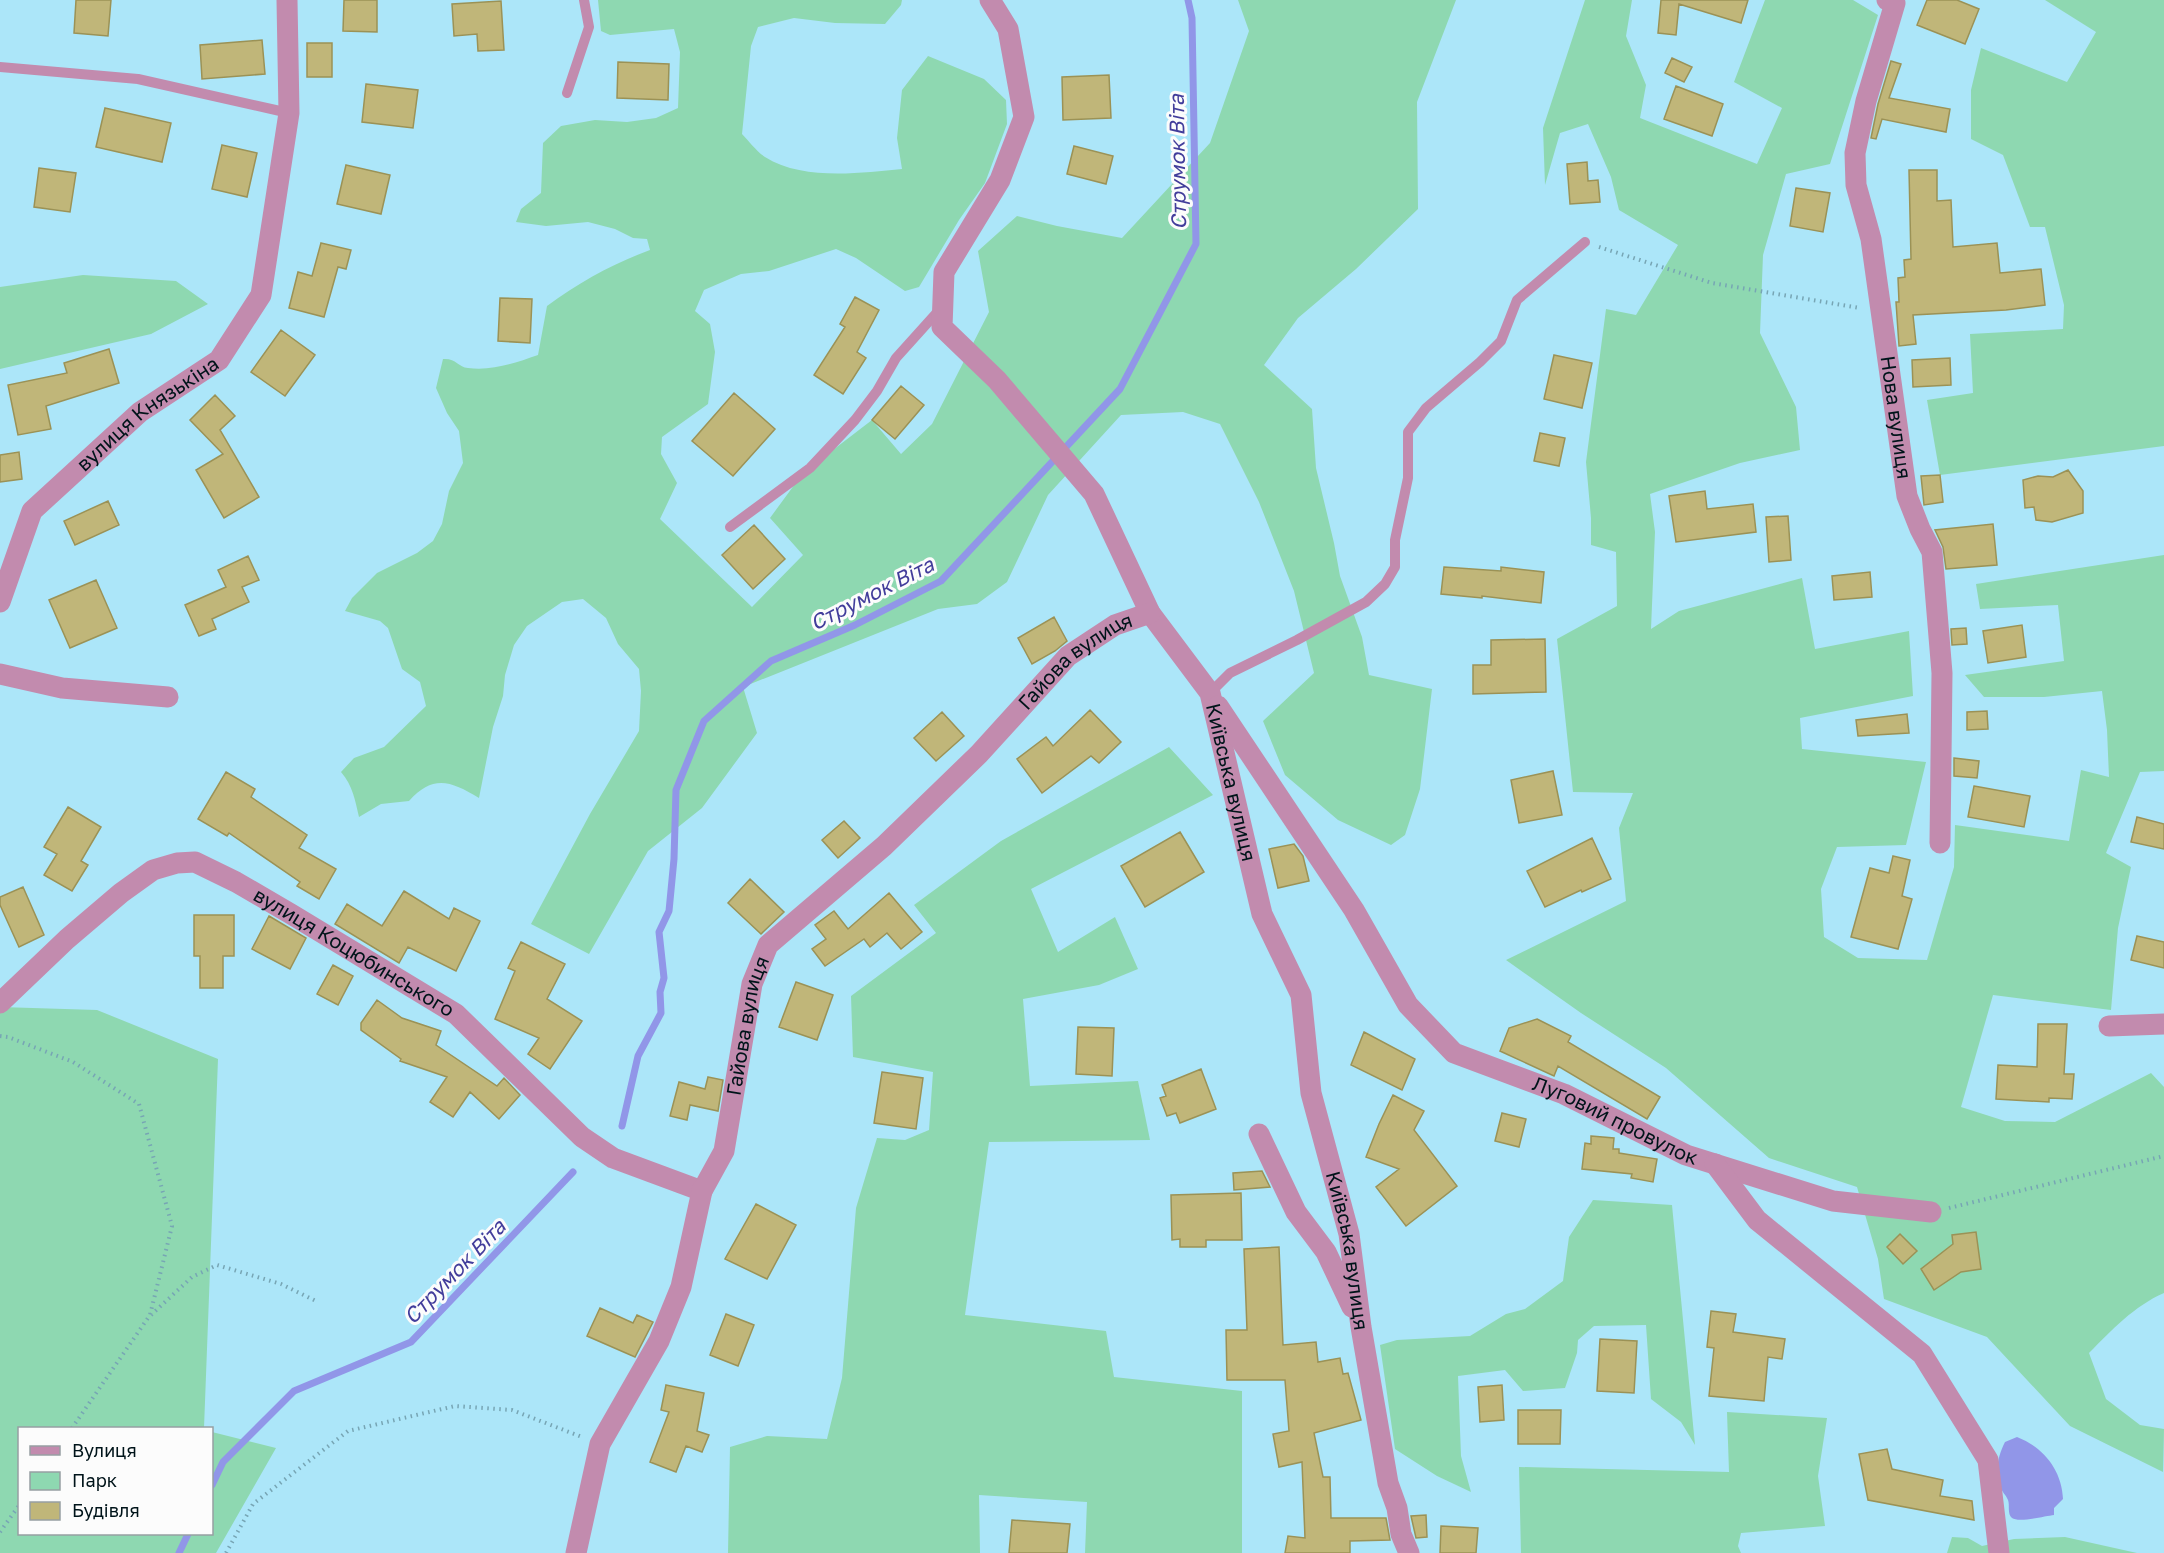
<svg xmlns="http://www.w3.org/2000/svg" width="2164" height="1553" viewBox="0 0 2164 1553" font-family="'Golos Text',sans-serif">
<style>
.green{fill:#8ed8b1}
.water{fill:#9196e8}
.lines{fill:none;stroke-linecap:round;stroke-linejoin:round}
.stream{stroke:#9196e8;stroke-width:7}
.building{fill:#c0b679;stroke:#9b9256;stroke-width:1.5}
.path{stroke:#77a5b4;stroke-width:4;stroke-dasharray:1.5 4.5;stroke-linecap:butt}
.lane{stroke:#c28bae;stroke-width:10}
.street{stroke:#c28bae;stroke-width:21}
.labels{text-anchor:middle;stroke-width:6;stroke-linejoin:round;paint-order:stroke}
.street-label{font-size:20px;fill:#00141a;stroke:#fcfcfc}
.water-label{font-size:21px;font-style:italic;fill:#423d9b;stroke:#fcfcfc}
</style>
<rect width="100%" height="100%" fill="#ace6f9"/>
<path class="green" d="M 598,0 L 902,0 L 901,5 L 885,24 L 835,23 L 794,18 L 758,27 L 751,46 L 742,134 C 749,141 756,151 765,157 C 803,181 860,173 902,169 L 897,138 L 902,90 L 928,56 L 984,79 L 1006,100 L 1007,124 L 985,183 L 959,220 L 919,287 L 905,291 L 856,258 L 836,249 L 769,271 L 741,274 L 704,290 L 695,311 L 710,324 L 715,352 L 708,404 L 662,437 L 661,454 L 677,483 L 660,519 L 752,607 L 803,555 L 770,518 L 803,473 L 872,420 L 901,454 L 932,424 L 989,312 L 978,251 L 1017,216 L 1057,226 L 1122,238 L 1210,143 L 1249,31 L 1238,0 L 1456,0 L 1417,102 L 1418,209 L 1356,269 L 1298,318 L 1264,365 L 1312,409 L 1316,468 L 1334,543 L 1340,576 L 1362,637 L 1369,675 L 1432,689 L 1420,789 L 1405,835 L 1391,845 L 1338,820 L 1285,775 L 1263,721 L 1314,673 L 1294,591 L 1259,502 L 1220,424 L 1183,412 L 1121,415 L 1048,495 L 1007,582 L 977,604 L 938,609 L 743,687 L 757,733 L 702,808 L 648,851 L 589,954 L 531,924 L 590,814 L 639,731 L 641,691 L 639,669 L 618,644 L 606,618 L 583,599 L 562,602 L 527,626 L 514,645 L 505,675 L 503,696 L 493,727 L 479,798 C 451,781 433,774 409,801 L 381,804 L 359,817 C 355,800 353,786 341,772 L 354,758 L 384,747 L 426,706 L 420,682 L 402,669 L 388,628 L 380,621 L 345,611 L 352,598 L 377,573 L 417,553 L 433,541 L 442,524 L 449,491 L 463,463 L 459,431 L 447,413 L 436,388 L 443,359 C 456,358 458,367 468,368 C 493,371 515,363 538,355 L 547,306 C 580,282 612,264 650,250 L 647,239 L 633,238 L 615,229 L 588,222 L 546,226 L 516,222 L 521,209 L 541,193 L 543,143 L 561,126 L 595,120 L 627,122 L 656,118 L 678,108 L 680,52 L 674,29 L 610,35 L 601,31 Z
M 1585,0 L 1632,0 L 1626,36 L 1646,85 L 1640,118 L 1757,164 L 1782,108 L 1734,82 L 1765,0 L 1853,0 L 1878,15 L 1830,164 L 1786,174 L 1763,255 L 1760,333 L 1796,407 L 1800,450 L 1740,463 L 1650,494 L 1655,532 L 1651,629 L 1679,611 L 1802,578 L 1815,649 L 1909,631 L 1913,696 L 1800,718 L 1802,749 L 1926,762 L 1906,845 L 1837,847 L 1821,889 L 1824,937 L 1858,958 L 1927,960 L 1954,867 L 1955,825 L 2069,841 L 2081,770 L 2109,777 L 2107,730 L 2102,691 L 2044,697 L 1984,697 L 1965,675 L 2064,661 L 2058,605 L 1980,609 L 1976,584 L 2164,555 L 2164,771 L 2140,772 L 2106,853 L 2131,867 L 2118,928 L 2111,1010 L 1993,995 L 1961,1107 L 2005,1121 L 2055,1122 L 2151,1073 L 2164,1087 L 2164,1293 C 2134,1306 2112,1330 2089,1353 L 2106,1399 L 2140,1425 L 2164,1429 L 2163,1472 L 2070,1426 L 1987,1337 L 1884,1299 L 1878,1259 L 1857,1187 L 1769,1158 L 1666,1068 L 1581,1013 L 1506,960 L 1626,901 L 1619,828 L 1633,793 L 1573,792 L 1557,639 L 1617,606 L 1616,552 L 1591,545 L 1591,518 L 1586,462 L 1606,309 L 1636,315 L 1678,245 L 1619,210 L 1611,177 L 1588,124 L 1560,133 L 1545,185 L 1543,128 Z
M 2045,0 L 2164,0 L 2164,446 L 1940,475 L 1927,400 L 1973,393 L 1970,334 L 2063,329 L 2064,305 L 2045,227 L 2030,227 L 2003,155 L 1971,139 L 1971,90 L 1981,48 L 2067,82 L 2096,32 Z
M 83,275 L 176,281 L 208,304 L 151,334 L 0,369 L 0,287 Z
M 1169,747 L 1213,795 L 1031,889 L 1058,952 L 1115,917 L 1138,969 L 1099,985 L 1023,999 L 1030,1086 L 1138,1081 L 1150,1140 L 989,1142 L 965,1315 L 1106,1331 L 1114,1377 L 1242,1391 L 1242,1553 L 1085,1553 L 1087,1502 L 979,1495 L 980,1553 L 728,1553 L 730,1447 L 767,1436 L 827,1439 L 842,1378 L 856,1208 L 877,1138 L 905,1140 L 929,1130 L 933,1072 L 853,1057 L 851,996 L 936,933 L 914,905 L 1001,841 Z
M 0,1007 L 97,1010 L 218,1059 L 204,1428 L 20,1428 L 20,1534 L 212,1534 L 212,1432 L 276,1448 L 216,1553 L 0,1553 Z
M 1593,1200 L 1672,1205 L 1695,1445 L 1681,1422 L 1651,1399 L 1646,1325 L 1594,1326 L 1578,1340 L 1577,1353 L 1565,1388 L 1523,1391 L 1505,1370 L 1458,1376 L 1461,1456 L 1471,1492 L 1437,1476 L 1395,1449 L 1380,1345 L 1397,1340 L 1470,1336 L 1506,1314 L 1525,1309 L 1563,1281 L 1569,1237 Z
M 1727,1412 L 1827,1418 L 1818,1476 L 1825,1526 L 1741,1533 L 1738,1546 L 1741,1553 L 1521,1553 L 1519,1467 L 1729,1472 Z
M 1952,1537 L 1968,1538 L 1982,1546 L 2014,1539 L 2065,1537 L 2137,1553 L 1947,1553 Z"/>
<path class="water" d="M 2017,1437 C 2043,1447 2062,1470 2063,1499 L 2054,1508 L 2054,1515 C 2045,1516 2019,1523 2012,1518 C 2007,1514 2010,1505 2008,1500 C 2006,1495 2002,1492 2001,1488 C 1994,1472 1998,1456 2005,1442 Z"/>
<g class="lines">
<path class="stream" d="M 622,1126 L 638,1056 L 661,1013 L 660,992 L 664,978 L 659,932 L 669,911 L 674,859 L 676,790 L 704,721 L 771,661 L 855,625 L 941,581 L 1120,389 L 1196,244 L 1192,18 L 1188,0
M 212,1485 L 223,1462 L 294,1391 L 411,1342 L 573,1172
M 179,1553 L 188,1534"/>
</g>
<path class="building" d="M 76,0 L 111,0 L 108,36 L 74,33 Z
M 344,0 L 377,0 L 377,32 L 343,31 Z
M 1661,0 L 1748,0 L 1741,23 L 1679,4 L 1676,35 L 1658,33 Z
M 1927,0 L 1957,0 L 1979,9 L 1965,44 L 1917,25 Z
M 501,1 L 504,50 L 478,51 L 477,34 L 454,36 L 452,4 Z
M 262,40 L 265,74 L 202,79 L 200,45 Z
M 307,43 L 332,43 L 332,77 L 307,77 Z
M 1672,58 L 1692,67 L 1684,82 L 1665,73 Z
M 1891,61 L 1901,64 L 1889,98 L 1950,109 L 1946,132 L 1882,119 L 1876,139 L 1871,138 L 1878,104 Z
M 618,62 L 669,64 L 668,100 L 617,98 Z
M 1109,75 L 1111,118 L 1063,120 L 1062,77 Z
M 366,84 L 418,90 L 413,128 L 362,122 Z
M 1676,86 L 1723,104 L 1712,136 L 1664,119 Z
M 105,108 L 171,123 L 162,162 L 96,147 Z
M 222,145 L 257,153 L 247,197 L 212,189 Z
M 1074,146 L 1113,156 L 1106,184 L 1067,174 Z
M 1587,162 L 1588,181 L 1598,180 L 1600,202 L 1570,204 L 1567,164 Z
M 346,165 L 390,175 L 381,214 L 337,204 Z
M 39,168 L 76,173 L 70,212 L 34,207 Z
M 1909,170 L 1937,170 L 1937,201 L 1951,200 L 1953,247 L 1997,243 L 2000,273 L 2041,269 L 2045,305 L 2006,310 L 1913,315 L 1916,344 L 1899,346 L 1896,302 L 1899,302 L 1898,278 L 1905,277 L 1904,260 L 1911,259 Z
M 1796,188 L 1830,193 L 1823,232 L 1790,226 Z
M 321,243 L 351,250 L 346,269 L 338,267 L 324,317 L 289,308 L 298,272 L 312,276 Z
M 855,297 L 879,310 L 857,352 L 866,358 L 843,394 L 814,375 L 845,327 L 840,324 Z
M 500,298 L 532,299 L 530,343 L 498,341 Z
M 281,330 L 315,355 L 285,396 L 251,372 Z
M 109,349 L 119,383 L 46,406 L 51,429 L 18,435 L 8,385 L 67,373 L 64,363 Z
M 1554,355 L 1592,363 L 1582,408 L 1544,399 Z
M 1950,358 L 1951,385 L 1913,387 L 1912,360 Z
M 901,386 L 924,405 L 895,439 L 872,420 Z
M 734,393 L 775,429 L 733,476 L 692,441 Z
M 215,395 L 235,416 L 220,430 L 259,497 L 224,518 L 196,470 L 223,454 L 190,420 Z
M 1540,433 L 1565,438 L 1559,466 L 1534,461 Z
M 19,452 L 22,479 L 0,482 L 0,455 Z
M 2068,470 L 2083,491 L 2083,513 L 2052,522 L 2036,520 L 2034,507 L 2025,508 L 2023,480 L 2038,476 L 2053,477 Z
M 1940,475 L 1943,502 L 1924,505 L 1921,476 Z
M 1705,491 L 1707,509 L 1753,504 L 1756,532 L 1676,542 L 1669,496 Z
M 108,501 L 119,525 L 75,545 L 64,521 Z
M 1788,516 L 1791,560 L 1769,562 L 1766,517 Z
M 1993,524 L 1997,565 L 1946,569 L 1943,547 L 1935,530 Z
M 754,525 L 785,559 L 753,589 L 722,555 Z
M 248,556 L 259,580 L 242,587 L 249,602 L 212,619 L 216,629 L 199,636 L 185,605 L 226,587 L 218,570 Z
M 1444,567 L 1501,571 L 1501,567 L 1544,572 L 1541,603 L 1482,596 L 1482,598 L 1441,594 Z
M 1870,572 L 1872,597 L 1834,600 L 1832,576 Z
M 96,580 L 117,628 L 70,648 L 49,600 Z
M 1054,617 L 1067,641 L 1055,651 L 1032,664 L 1018,638 Z
M 2022,625 L 2026,657 L 1988,663 L 1983,631 Z
M 1966,628 L 1967,644 L 1952,645 L 1951,629 Z
M 1545,639 L 1546,692 L 1473,694 L 1473,665 L 1491,665 L 1491,640 Z
M 1090,710 L 1121,742 L 1099,763 L 1091,756 L 1042,793 L 1017,759 L 1046,737 L 1053,746 Z
M 1987,711 L 1988,729 L 1967,730 L 1967,712 Z
M 942,712 L 964,736 L 936,761 L 914,738 Z
M 1907,714 L 1909,733 L 1858,736 L 1856,720 Z
M 1954,758 L 1979,761 L 1977,778 L 1954,776 Z
M 1553,771 L 1562,815 L 1519,823 L 1511,780 Z
M 226,772 L 255,789 L 251,797 L 307,835 L 299,848 L 336,869 L 319,899 L 297,886 L 300,882 L 229,833 L 227,836 L 198,819 Z
M 1974,786 L 2030,796 L 2024,827 L 1968,817 Z
M 68,807 L 101,827 L 81,861 L 88,865 L 72,891 L 44,875 L 57,854 L 44,847 Z
M 2137,817 L 2164,824 L 2164,849 L 2131,842 Z
M 844,821 L 860,838 L 838,858 L 822,840 Z
M 1180,832 L 1204,872 L 1145,907 L 1121,866 Z
M 1592,838 L 1611,879 L 1582,892 L 1581,890 L 1545,907 L 1527,871 Z
M 1294,844 L 1303,856 L 1309,881 L 1278,888 L 1269,849 Z
M 1893,856 L 1910,860 L 1902,896 L 1912,899 L 1898,949 L 1851,937 L 1870,868 L 1889,873 Z
M 750,879 L 784,912 L 761,934 L 728,903 Z
M 23,887 L 44,935 L 19,947 L 0,905 L 0,897 Z
M 404,891 L 449,919 L 454,908 L 480,921 L 456,971 L 408,947 L 399,963 L 335,924 L 347,904 L 382,926 Z
M 889,893 L 922,932 L 901,949 L 887,933 L 870,947 L 864,939 L 825,966 L 812,949 L 826,939 L 815,925 L 834,911 L 848,929 Z
M 194,915 L 234,915 L 234,956 L 223,956 L 223,988 L 200,988 L 200,956 L 194,956 Z
M 269,916 L 306,938 L 290,969 L 252,949 Z
M 2137,936 L 2164,942 L 2164,968 L 2131,960 Z
M 521,942 L 565,964 L 547,999 L 582,1021 L 550,1069 L 528,1054 L 539,1038 L 495,1019 L 515,971 L 508,968 Z
M 333,965 L 353,976 L 338,1005 L 317,994 Z
M 796,982 L 833,995 L 817,1040 L 779,1027 Z
M 377,1000 L 402,1018 L 441,1031 L 436,1045 L 497,1086 L 504,1078 L 520,1095 L 499,1119 L 470,1092 L 453,1117 L 430,1102 L 447,1077 L 400,1061 L 401,1059 L 361,1030 L 361,1023 Z
M 1537,1019 L 1571,1036 L 1568,1042 L 1660,1097 L 1647,1119 L 1558,1066 L 1554,1076 L 1500,1051 L 1509,1028 Z
M 2038,1024 L 2067,1024 L 2064,1074 L 2074,1074 L 2072,1099 L 2049,1098 L 2049,1102 L 1996,1099 L 1998,1065 L 2037,1067 Z
M 1078,1027 L 1114,1028 L 1112,1076 L 1076,1074 Z
M 1364,1032 L 1415,1059 L 1402,1090 L 1351,1065 Z
M 1201,1069 L 1216,1109 L 1180,1123 L 1176,1113 L 1167,1116 L 1160,1098 L 1166,1096 L 1162,1085 Z
M 882,1072 L 923,1078 L 916,1129 L 874,1123 Z
M 708,1077 L 723,1080 L 718,1111 L 690,1105 L 687,1120 L 670,1116 L 679,1082 L 705,1089 Z
M 1393,1095 L 1424,1111 L 1414,1130 L 1457,1186 L 1406,1226 L 1376,1187 L 1399,1169 L 1366,1157 L 1379,1124 Z
M 1502,1113 L 1526,1119 L 1519,1147 L 1495,1141 Z
M 1591,1136 L 1614,1138 L 1613,1149 L 1619,1149 L 1619,1153 L 1657,1159 L 1653,1182 L 1631,1178 L 1632,1174 L 1582,1169 L 1585,1143 L 1591,1144 Z
M 1262,1171 L 1270,1187 L 1234,1190 L 1233,1173 Z
M 1241,1193 L 1242,1240 L 1206,1240 L 1206,1247 L 1180,1247 L 1180,1239 L 1172,1240 L 1171,1195 Z
M 756,1204 L 796,1225 L 767,1279 L 725,1259 Z
M 1976,1232 L 1981,1269 L 1961,1272 L 1934,1290 L 1921,1269 L 1953,1244 L 1952,1235 Z
M 1900,1234 L 1917,1251 L 1903,1264 L 1887,1247 Z
M 1279,1247 L 1283,1345 L 1316,1342 L 1318,1362 L 1340,1358 L 1343,1374 L 1348,1373 L 1361,1420 L 1314,1433 L 1323,1477 L 1330,1477 L 1331,1518 L 1386,1518 L 1390,1540 L 1350,1541 L 1350,1553 L 1285,1553 L 1288,1536 L 1305,1538 L 1302,1462 L 1279,1467 L 1273,1434 L 1289,1431 L 1285,1380 L 1227,1380 L 1226,1330 L 1247,1330 L 1244,1249 Z
M 600,1308 L 633,1323 L 637,1315 L 653,1322 L 635,1357 L 587,1336 Z
M 1711,1311 L 1736,1314 L 1733,1332 L 1785,1339 L 1782,1359 L 1768,1357 L 1764,1401 L 1709,1396 L 1714,1348 L 1707,1347 Z
M 726,1314 L 754,1325 L 738,1366 L 710,1355 Z
M 1600,1339 L 1637,1341 L 1634,1393 L 1597,1391 Z
M 666,1385 L 704,1393 L 697,1431 L 709,1435 L 702,1452 L 686,1446 L 676,1472 L 650,1462 L 669,1412 L 661,1410 Z
M 1502,1385 L 1504,1420 L 1480,1422 L 1478,1387 Z
M 1518,1410 L 1561,1410 L 1560,1444 L 1518,1444 Z
M 1887,1449 L 1892,1469 L 1943,1480 L 1940,1496 L 1972,1501 L 1974,1520 L 1868,1500 L 1859,1454 Z
M 1426,1515 L 1427,1537 L 1416,1538 L 1411,1516 Z
M 1012,1520 L 1070,1524 L 1067,1553 L 1009,1553 Z
M 1441,1526 L 1478,1528 L 1476,1553 L 1440,1553 Z"/>
<g class="lines">
<path class="path" d="M 1599,247 L 1712,283 L 1860,308
M 0,1036 L 8,1037 L 73,1062 L 139,1104 L 172,1226 L 150,1315 L 72,1428
M 1949,1208 L 2164,1156
M 151,1315 L 192,1277 L 217,1265 L 281,1284 L 316,1301
M 0,1532 L 20,1504
M 226,1553 L 253,1504 L 348,1431 L 455,1406 L 512,1410 L 582,1437"/>
<path class="lane" d="M 0,67 L 138,79 L 289,113
M 567,93 L 589,27 L 584,0
M 730,527 L 810,468 L 855,420 L 877,391 L 896,358 L 941,308
M 1210,693 L 1230,673 L 1297,640 L 1366,602 L 1385,584 L 1395,567 L 1395,540 L 1408,478 L 1408,432 L 1426,408 L 1480,362 L 1501,341 L 1517,300 L 1585,242"/>
<g class="street">
<path id="s1" d="M 990,0 L 1008,29 L 1024,117 L 1000,180 L 944,272 L 942,327 L 997,380 L 1094,494 L 1150,613 L 1210,693 L 1262,914 L 1301,995 L 1311,1093 L 1349,1234 L 1361,1327 L 1388,1483 L 1397,1508 L 1401,1534 L 1409,1553"/>
<path id="s2" d="M 1887,0 L 1895,3 L 1866,101 L 1855,153 L 1856,185 L 1871,239 L 1907,496 L 1920,529 L 1932,552 L 1942,673 L 1940,843"/>
<path id="s3" d="M 0,602 L 32,511 L 140,412 L 219,360 L 261,295 L 289,113 L 287,0"/>
<path d="M 0,674 L 62,688 L 168,697"/>
<path id="s4" d="M 1218,706 L 1354,910 L 1408,1005 L 1454,1053 L 1564,1094 L 1686,1155 L 1833,1201 L 1931,1212"/>
<path id="s5" d="M 0,1003 L 67,939 L 121,893 L 153,870 L 177,863 L 195,862 L 236,882 L 291,914 L 456,1014 L 582,1137 L 613,1158 L 702,1191"/>
<path d="M 2109,1026 L 2164,1024"/>
<path d="M 1259,1134 L 1296,1212 L 1326,1252 L 1352,1307"/>
<path d="M 1715,1164 L 1757,1220 L 1922,1354 L 1988,1460 L 1999,1553"/>
<path id="s6" d="M 576,1553 L 600,1444 L 659,1341 L 681,1287 L 702,1191 L 724,1151 L 752,984 L 768,945 L 884,846 L 979,754 L 1068,656 L 1115,625 L 1150,613"/>
</g>
</g>
<g class="labels">
<g class="street-label">
<text dy="7" stroke="none"><textPath href="#s3" startOffset="248">вулиця Князькіна</textPath></text>
<text dy="7" stroke="none"><textPath href="#s2" startOffset="432">Нова вулиця</textPath></text>
<text dy="7" stroke="none"><textPath href="#s6" startOffset="1064">Гайова вулиця</textPath></text>
<text dy="7" stroke="none"><textPath href="#s1" startOffset="903">Київська вулиця</textPath></text>
<text dy="7" stroke="none"><textPath href="#s5" startOffset="429">вулиця Коцюбинського</textPath></text>
<text dy="7" stroke="none"><textPath href="#s6" startOffset="560">Гайова вулиця</textPath></text>
<text dy="7" stroke="none"><textPath href="#s4" startOffset="596">Луговий провулок</textPath></text>
<text dy="7" stroke="none"><textPath href="#s1" startOffset="1389">Київська вулиця</textPath></text>
</g>
<g class="water-label">
<text transform="translate(1178 162) rotate(-91)" y="7">Струмок Віта</text>
<text transform="translate(872 594) rotate(-27)" y="7">Струмок Віта</text>
<text transform="translate(455 1272) rotate(-46)" y="7">Струмок Віта</text>
</g>
</g>
<rect x="18" y="1427" width="195" height="108" fill="#fcfcfc" stroke="#979fa2" stroke-width="1.5"/>
<rect x="30" y="1446" width="30" height="9" fill="#c28bae" stroke="#979fa2" stroke-width="1.5"/>
<text x="72" y="1457" font-size="18" fill="#00141a">Вулиця</text>
<rect x="30" y="1472" width="30" height="18" fill="#8ed8b1" stroke="#979fa2" stroke-width="1.5"/>
<text x="72" y="1487" font-size="18" fill="#00141a">Парк</text>
<rect x="30" y="1502" width="30" height="18" fill="#c0b679" stroke="#979fa2" stroke-width="1.5"/>
<text x="72" y="1517" font-size="18" fill="#00141a">Будівля</text>
</svg>
